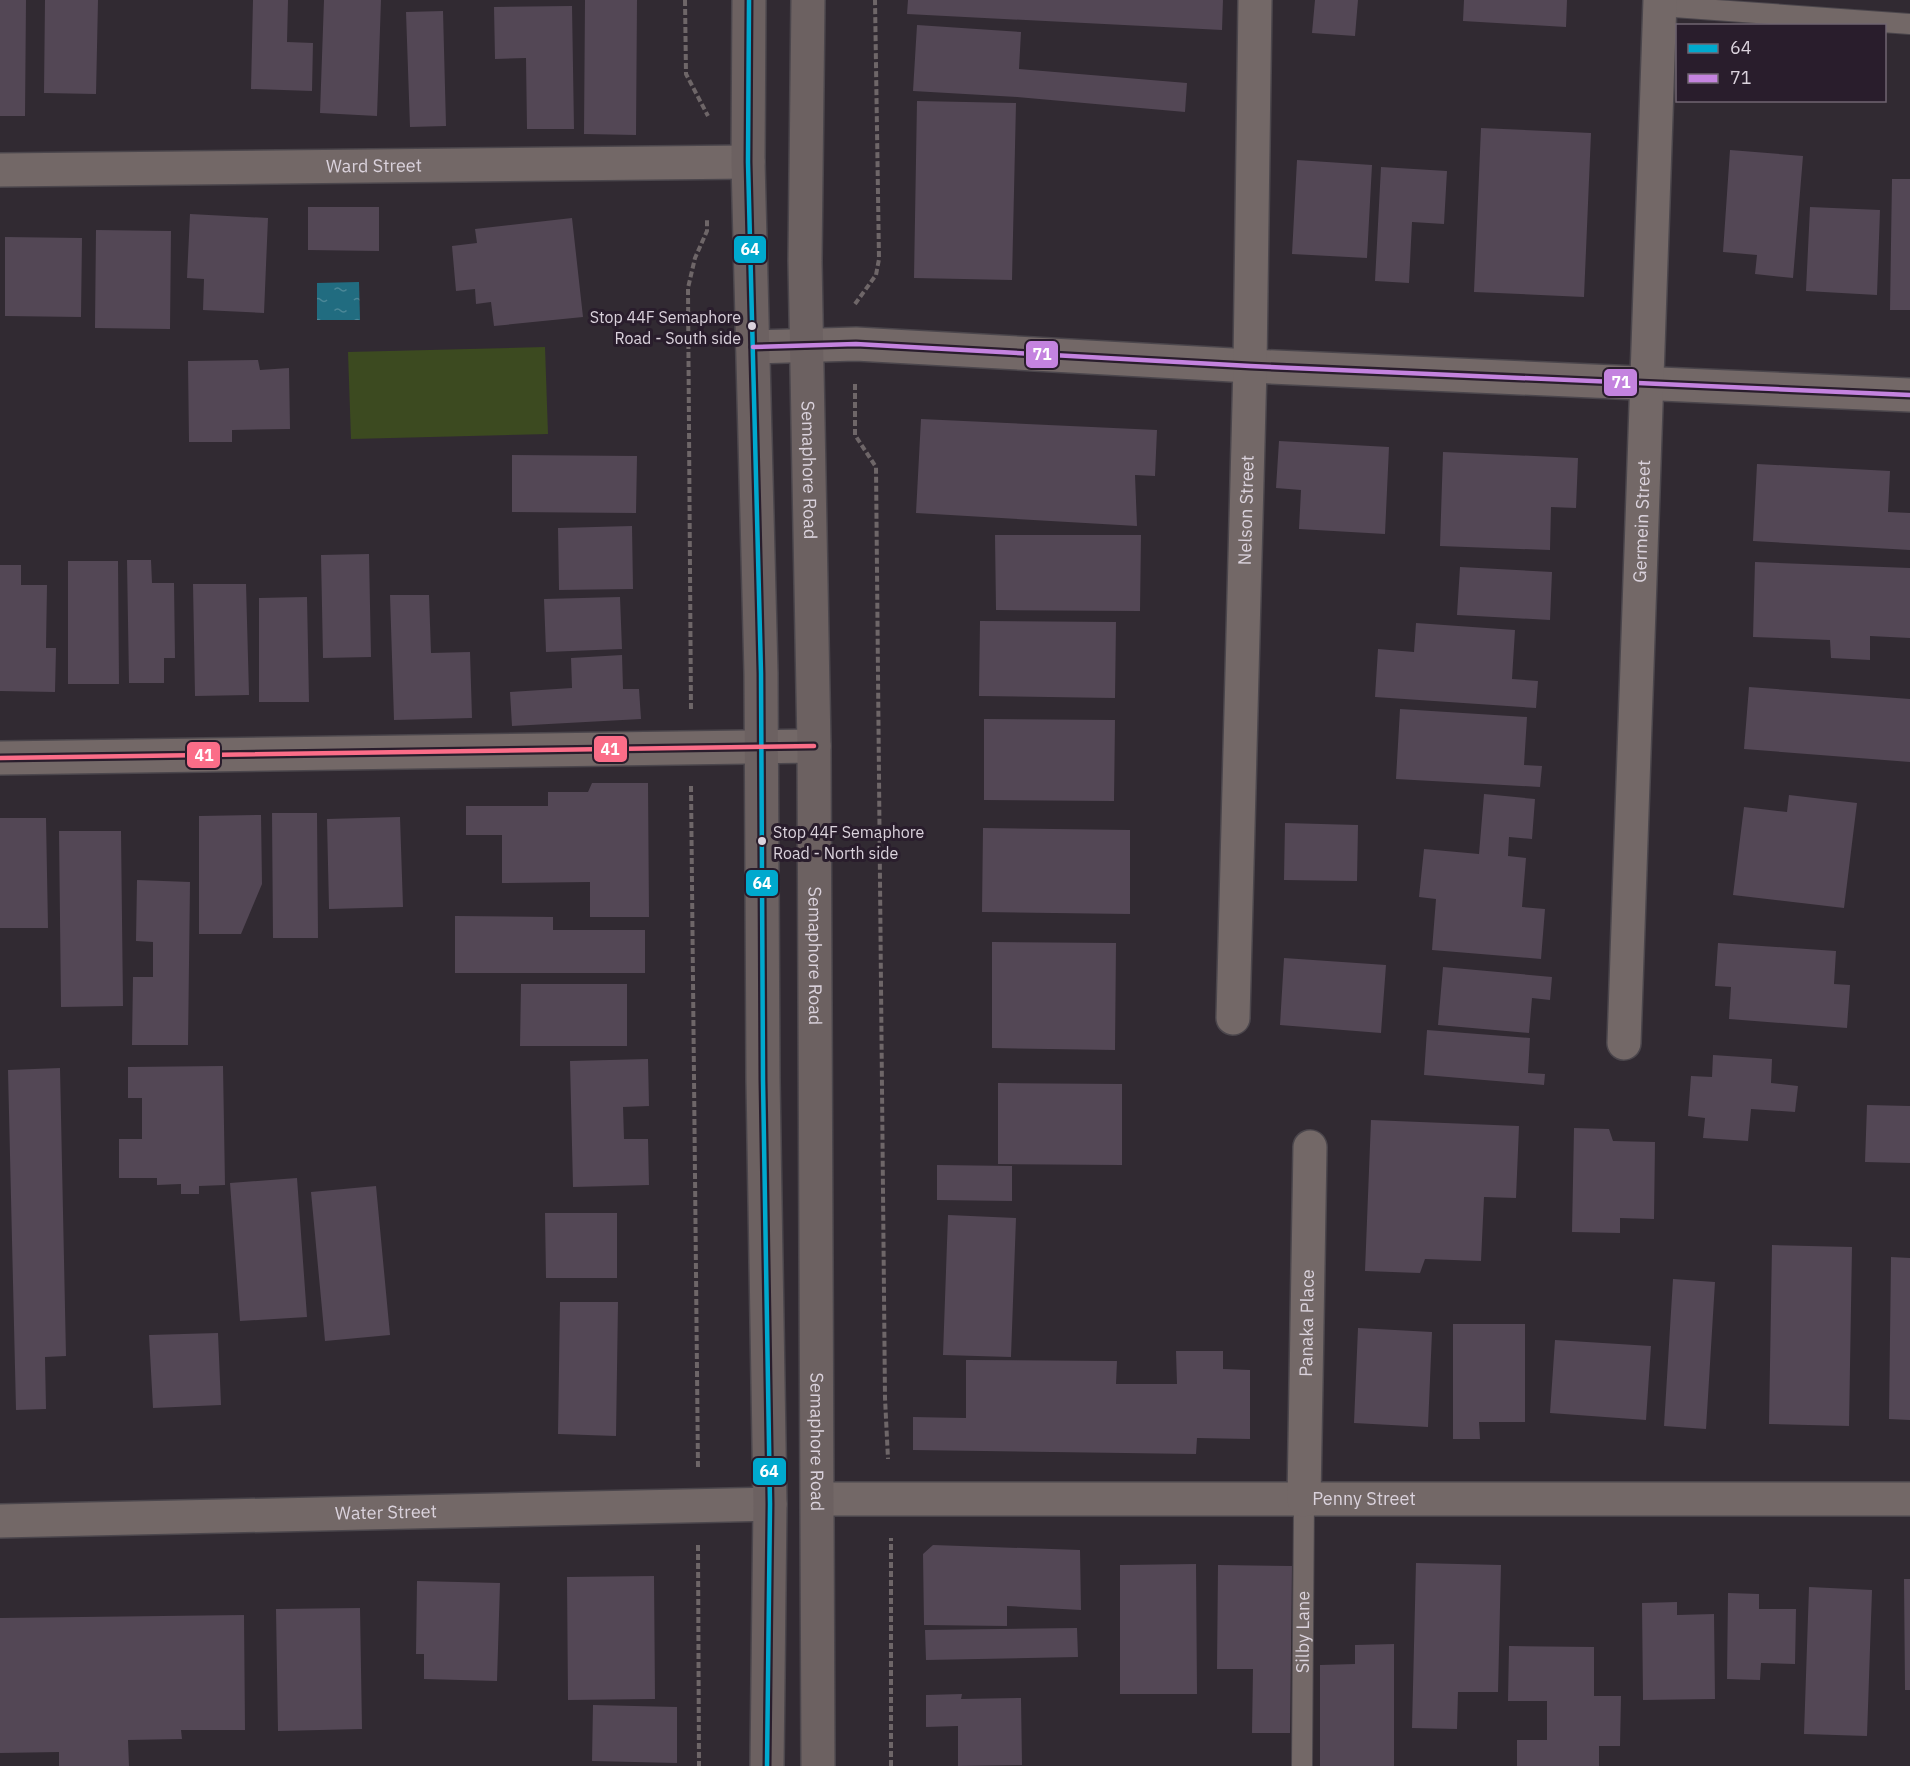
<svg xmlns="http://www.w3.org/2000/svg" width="1910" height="1766" viewBox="0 0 1910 1766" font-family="'IBM Plex Sans',sans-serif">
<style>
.garden{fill:#3c4a20}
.water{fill:url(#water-ripples)}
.building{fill:#534755}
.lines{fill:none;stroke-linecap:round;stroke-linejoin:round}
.service-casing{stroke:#4b464c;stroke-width:22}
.minor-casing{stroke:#4b464c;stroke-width:36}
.secondary-casing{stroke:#4b464c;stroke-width:36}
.path{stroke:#6e6668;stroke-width:4;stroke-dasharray:6 3;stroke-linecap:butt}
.service{stroke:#736867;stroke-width:20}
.minor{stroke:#736867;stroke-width:33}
.secondary{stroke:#6c6161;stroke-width:33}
.bus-1-casing{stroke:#291d2c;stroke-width:9}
.bus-2-casing{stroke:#291d2c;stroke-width:9}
.bus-3-casing{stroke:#291d2c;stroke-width:9}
.bus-1{stroke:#00a9ce;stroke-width:4.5}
.bus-2{stroke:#c483df;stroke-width:4.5}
.bus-3{stroke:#fb6d88;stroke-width:4.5}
.bus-dot{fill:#dad2dc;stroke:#291d2c;stroke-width:2}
.labels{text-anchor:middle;stroke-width:6;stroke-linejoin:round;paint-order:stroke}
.bus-label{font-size:16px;fill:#dad2dc;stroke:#291d2c;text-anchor:end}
.street-label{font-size:18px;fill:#dad2dc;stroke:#291d2c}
.line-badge{stroke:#291d2c;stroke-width:2}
.badge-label{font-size:16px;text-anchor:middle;font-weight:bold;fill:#fff}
</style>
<defs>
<pattern id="water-ripples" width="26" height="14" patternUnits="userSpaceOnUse" patternTransform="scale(1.5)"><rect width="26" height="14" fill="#216c80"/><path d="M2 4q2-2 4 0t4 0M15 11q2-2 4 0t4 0" fill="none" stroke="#4b8797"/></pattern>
</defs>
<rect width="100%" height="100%" fill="#312a32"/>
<path class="garden" d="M 545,347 L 548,434 L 351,439 L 348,352 Z"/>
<path class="water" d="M 359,282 L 360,320 L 317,320 L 317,283 Z"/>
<path class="building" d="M 0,0 L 26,0 L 25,116 L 0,116 Z
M 45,0 L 98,0 L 96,94 L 44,93 Z
M 253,0 L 288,0 L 287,42 L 313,43 L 312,91 L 251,89 Z
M 324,0 L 381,0 L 377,116 L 320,113 Z
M 585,0 L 637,0 L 636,135 L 584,134 Z
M 908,0 L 1223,0 L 1222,30 L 907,14 Z
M 1315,0 L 1358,0 L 1355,36 L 1312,33 Z
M 1464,0 L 1567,0 L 1566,27 L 1463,21 Z
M 572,6 L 574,129 L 527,129 L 526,58 L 495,59 L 494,7 Z
M 443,11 L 446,126 L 410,127 L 406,12 Z
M 917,25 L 1021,32 L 1019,69 L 1187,83 L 1185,112 L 1017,97 L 913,91 Z
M 917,101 L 1016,103 L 1012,280 L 914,278 Z
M 1481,128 L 1591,133 L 1584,297 L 1474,292 Z
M 1730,150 L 1803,156 L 1793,278 L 1755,274 L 1757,255 L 1723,252 Z
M 1297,160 L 1372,165 L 1367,258 L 1292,254 Z
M 1381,167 L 1447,171 L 1444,224 L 1412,222 L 1409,283 L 1375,281 Z
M 1892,179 L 1910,179 L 1910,310 L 1890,310 Z
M 308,207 L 379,207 L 379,251 L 308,250 Z
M 1810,207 L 1880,210 L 1877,295 L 1806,291 Z
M 190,214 L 268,218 L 264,313 L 203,310 L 204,279 L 187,278 Z
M 572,218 L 583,317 L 494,326 L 491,302 L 476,304 L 475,289 L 456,291 L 452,246 L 477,243 L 475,229 Z
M 96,230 L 171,231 L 170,329 L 95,328 Z
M 5,237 L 82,238 L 81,317 L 5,316 Z
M 258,360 L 260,370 L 289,368 L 290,429 L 232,430 L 232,442 L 189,442 L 188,361 Z
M 921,419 L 1157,430 L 1155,476 L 1135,475 L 1137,526 L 916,513 Z
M 1279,441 L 1389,447 L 1385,534 L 1299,529 L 1301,490 L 1276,488 Z
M 1443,452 L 1578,458 L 1576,508 L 1551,507 L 1550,550 L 1440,546 Z
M 512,455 L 637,456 L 636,513 L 512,512 Z
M 1757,464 L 1890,471 L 1888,512 L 1910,513 L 1910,550 L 1753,541 Z
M 632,526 L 633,589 L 559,590 L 558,528 Z
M 995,535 L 1141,535 L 1140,611 L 996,610 Z
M 369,554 L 371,657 L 323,658 L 321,555 Z
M 127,560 L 151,560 L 152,583 L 174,583 L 175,658 L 164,658 L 164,683 L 129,683 Z
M 68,561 L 118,561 L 119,684 L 68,684 Z
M 1755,562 L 1910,568 L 1910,638 L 1870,636 L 1870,660 L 1831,658 L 1830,640 L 1753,637 Z
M 0,565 L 21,565 L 21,585 L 47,585 L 46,648 L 56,648 L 55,692 L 0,691 Z
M 1460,567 L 1552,572 L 1550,620 L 1457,615 Z
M 193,584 L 246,584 L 249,695 L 195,696 Z
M 390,595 L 429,595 L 431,653 L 470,652 L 472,718 L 394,720 Z
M 307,597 L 309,702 L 259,702 L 259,598 Z
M 620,597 L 622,649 L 546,652 L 544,599 Z
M 980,621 L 1116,622 L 1115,698 L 979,696 Z
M 1416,623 L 1515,630 L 1512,679 L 1538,681 L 1536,708 L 1375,697 L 1378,649 L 1414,652 Z
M 622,655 L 623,689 L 639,689 L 641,719 L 512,726 L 510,692 L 572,688 L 571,658 Z
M 1749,687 L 1910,699 L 1910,762 L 1744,749 Z
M 1400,709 L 1527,717 L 1524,765 L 1542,766 L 1540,787 L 1396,779 Z
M 984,719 L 1115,720 L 1114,801 L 984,800 Z
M 592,783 L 648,783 L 649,917 L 590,917 L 590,882 L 502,883 L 502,835 L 466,835 L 466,806 L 548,806 L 548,792 L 588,792 Z
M 1484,794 L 1535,799 L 1532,839 L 1509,837 L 1508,856 L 1526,858 L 1522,907 L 1545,909 L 1541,959 L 1432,950 L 1436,899 L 1419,897 L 1424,849 L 1479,854 Z
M 1789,795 L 1857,803 L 1844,908 L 1733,895 L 1744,807 L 1787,812 Z
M 272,813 L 317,813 L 318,938 L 273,938 Z
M 261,815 L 262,884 L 241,934 L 199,934 L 199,816 Z
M 400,817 L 403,907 L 329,909 L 327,819 Z
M 0,818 L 46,818 L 48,928 L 0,928 Z
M 1285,823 L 1358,825 L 1357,881 L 1284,880 Z
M 983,828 L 1130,830 L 1130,914 L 982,912 Z
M 59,831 L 121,831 L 123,1006 L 61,1007 Z
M 137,880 L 190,882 L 188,1045 L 132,1045 L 133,977 L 153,977 L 153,942 L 136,941 Z
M 455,916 L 553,917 L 553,930 L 645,930 L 645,973 L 455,973 Z
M 992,942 L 1116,943 L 1115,1050 L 992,1048 Z
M 1718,943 L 1836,951 L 1834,984 L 1850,985 L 1847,1028 L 1729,1019 L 1731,987 L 1715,986 Z
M 1284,958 L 1386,965 L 1381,1033 L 1280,1025 Z
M 1443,967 L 1552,977 L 1550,1000 L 1532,998 L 1529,1033 L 1438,1025 Z
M 521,984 L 627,984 L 627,1046 L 520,1046 Z
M 1427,1030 L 1530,1038 L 1528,1073 L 1545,1074 L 1544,1085 L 1424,1075 Z
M 1713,1055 L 1772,1059 L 1771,1083 L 1798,1086 L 1795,1112 L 1751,1109 L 1748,1141 L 1703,1138 L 1705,1118 L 1688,1116 L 1691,1076 L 1712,1077 Z
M 648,1059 L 649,1106 L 623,1107 L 624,1139 L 648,1139 L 649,1185 L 573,1187 L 570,1061 Z
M 223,1066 L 225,1185 L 199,1186 L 199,1194 L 181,1194 L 181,1184 L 157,1185 L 157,1178 L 119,1178 L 119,1139 L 142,1139 L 142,1098 L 128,1098 L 128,1067 Z
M 60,1068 L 66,1356 L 45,1357 L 46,1409 L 16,1410 L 8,1070 Z
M 998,1083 L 1122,1084 L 1122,1165 L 998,1164 Z
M 1867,1105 L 1910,1106 L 1910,1163 L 1865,1162 Z
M 1371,1120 L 1519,1126 L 1516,1198 L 1484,1197 L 1481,1261 L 1425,1259 L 1420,1273 L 1365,1271 Z
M 1574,1128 L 1609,1129 L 1613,1141 L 1655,1142 L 1654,1219 L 1620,1218 L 1620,1233 L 1572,1232 Z
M 937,1165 L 1012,1166 L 1012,1201 L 937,1200 Z
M 297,1178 L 307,1317 L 240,1321 L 230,1183 Z
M 376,1186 L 390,1335 L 325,1341 L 311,1192 Z
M 545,1213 L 617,1213 L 617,1278 L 546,1278 Z
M 948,1215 L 1016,1218 L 1011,1357 L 943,1355 Z
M 1772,1245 L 1852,1247 L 1849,1426 L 1769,1424 Z
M 1891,1257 L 1910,1258 L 1910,1420 L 1889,1419 Z
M 1673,1279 L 1715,1282 L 1706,1429 L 1664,1426 Z
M 560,1302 L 618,1302 L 616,1436 L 558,1434 Z
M 1453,1324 L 1525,1324 L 1525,1422 L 1479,1422 L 1480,1439 L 1453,1439 Z
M 1358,1328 L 1432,1332 L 1428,1427 L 1354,1423 Z
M 218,1333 L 221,1405 L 153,1408 L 149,1335 Z
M 1555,1340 L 1651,1346 L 1646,1420 L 1550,1413 Z
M 1176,1351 L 1223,1351 L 1223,1369 L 1250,1370 L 1250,1439 L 1197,1438 L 1196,1454 L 913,1450 L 913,1417 L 966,1418 L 966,1360 L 1117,1361 L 1116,1384 L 1177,1384 Z
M 933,1545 L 1080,1550 L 1081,1610 L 1007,1606 L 1007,1626 L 924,1625 L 923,1554 Z
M 1416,1563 L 1501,1565 L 1498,1692 L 1458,1692 L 1457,1729 L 1412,1728 Z
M 1196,1564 L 1197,1694 L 1120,1694 L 1120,1565 Z
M 1218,1565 L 1292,1566 L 1290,1733 L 1252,1733 L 1253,1669 L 1217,1669 Z
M 654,1576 L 655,1699 L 568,1700 L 567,1577 Z
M 1904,1579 L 1910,1579 L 1910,1690 L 1905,1690 Z
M 417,1581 L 500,1583 L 497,1681 L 424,1679 L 424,1654 L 416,1654 Z
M 1809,1587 L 1872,1590 L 1867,1736 L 1804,1734 Z
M 1728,1593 L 1759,1594 L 1759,1609 L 1796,1609 L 1795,1664 L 1761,1663 L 1760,1680 L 1727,1679 Z
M 1677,1602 L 1677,1615 L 1714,1614 L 1715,1699 L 1643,1700 L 1642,1603 Z
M 360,1608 L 362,1729 L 278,1731 L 276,1609 Z
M 244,1615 L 245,1730 L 181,1730 L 182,1739 L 128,1740 L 129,1766 L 59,1766 L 59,1752 L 0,1753 L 0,1618 Z
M 1077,1628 L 1078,1657 L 926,1660 L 925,1630 Z
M 1394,1644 L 1394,1766 L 1320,1766 L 1320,1665 L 1355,1664 L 1355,1645 Z
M 1509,1646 L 1594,1647 L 1594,1696 L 1621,1696 L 1620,1746 L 1599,1746 L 1599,1766 L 1517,1766 L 1517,1740 L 1547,1740 L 1547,1701 L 1508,1701 Z
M 962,1694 L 961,1699 L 1021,1698 L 1022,1765 L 958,1766 L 958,1726 L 926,1727 L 926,1695 Z
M 593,1705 L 677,1707 L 677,1763 L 592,1761 Z"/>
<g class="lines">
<g class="service-casing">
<g id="service">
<path d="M 1660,6 L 1910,24"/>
<path id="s1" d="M 1302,1766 L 1304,1500"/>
</g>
</g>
<g class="minor-casing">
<g id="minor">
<path id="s2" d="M 0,170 L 748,162"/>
<path d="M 753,347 L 856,344 L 1250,366 L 1910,395"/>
<path d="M 0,758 L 814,746"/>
<path id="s3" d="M 1233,1018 L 1250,366 L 1255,0"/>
<path id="s4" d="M 1624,1043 L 1660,0"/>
<path id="s5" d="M 818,1499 L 1910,1499"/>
<path id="s6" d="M 1304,1500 L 1310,1147"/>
<path id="s7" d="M 0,1521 L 770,1504"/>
</g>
</g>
<g class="secondary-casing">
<g id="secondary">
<path d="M 749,0 L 748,162 L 761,673 L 763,1080 L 770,1504 L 767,1766"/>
<path id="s8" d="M 808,0 L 805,261 L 814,746 L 818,1766"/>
</g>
</g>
<path class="path" d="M 685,0 L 686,74 L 708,116
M 855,304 L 876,275 L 879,259 L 875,0
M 855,384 L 855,435 L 876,467 L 885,1398 L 888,1459
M 691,709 L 688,288 L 695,258 L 707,231 L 707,219
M 691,786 L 698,1468
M 698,1545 L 699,1766
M 891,1766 L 891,1538"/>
<use href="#service" class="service"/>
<use href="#minor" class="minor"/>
<use href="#secondary" class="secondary"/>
<g class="bus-1-casing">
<path id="bus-1" d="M 749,0 L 748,162 L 761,673 L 763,1080 L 770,1504 L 767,1766"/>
</g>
<g class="bus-2-casing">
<path id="bus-2" d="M 753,347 L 856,344 L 1250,366 L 1910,395"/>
</g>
<g class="bus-3-casing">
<path id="bus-3" d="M 0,758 L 814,746"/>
</g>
<use href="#bus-1" class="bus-1"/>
<use href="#bus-2" class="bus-2"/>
<use href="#bus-3" class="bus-3"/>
</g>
<g class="bus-dot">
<circle cx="752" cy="326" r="5"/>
<circle cx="762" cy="841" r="5"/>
</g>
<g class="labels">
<g class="bus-label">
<text x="741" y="323">Stop 44F Semaphore<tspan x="741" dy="21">Road - South side</tspan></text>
<text x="773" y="838" text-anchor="start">Stop 44F Semaphore<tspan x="773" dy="21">Road - North side</tspan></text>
</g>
<g class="street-label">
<text dy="6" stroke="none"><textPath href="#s2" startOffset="374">Ward Street</textPath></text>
<text dy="6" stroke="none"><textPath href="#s8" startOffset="470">Semaphore Road</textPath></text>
<text dy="6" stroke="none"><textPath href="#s3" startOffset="508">Nelson Street</textPath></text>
<text dy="6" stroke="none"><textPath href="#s4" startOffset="522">Germein Street</textPath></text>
<text dy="6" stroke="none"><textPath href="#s8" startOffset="956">Semaphore Road</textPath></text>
<text dy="6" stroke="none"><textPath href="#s6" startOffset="177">Panaka Place</textPath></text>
<text dy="6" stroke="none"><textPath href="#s8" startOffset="1442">Semaphore Road</textPath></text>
<text dy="6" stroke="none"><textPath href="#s5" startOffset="546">Penny Street</textPath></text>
<text dy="6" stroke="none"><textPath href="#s7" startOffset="386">Water Street</textPath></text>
<text dy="6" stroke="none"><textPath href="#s1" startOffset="134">Silby Lane</textPath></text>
</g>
</g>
<g class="line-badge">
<rect x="733" y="235" width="34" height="29" rx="6" fill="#00a9ce"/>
<rect x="1025" y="340" width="34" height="29" rx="6" fill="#c483df"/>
<rect x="1603" y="368" width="35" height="29" rx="6" fill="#c483df"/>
<rect x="593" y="735" width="35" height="28" rx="6" fill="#fb6d88"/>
<rect x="186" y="741" width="35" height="28" rx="6" fill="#fb6d88"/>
<rect x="745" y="869" width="34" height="28" rx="6" fill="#00a9ce"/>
<rect x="752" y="1457" width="35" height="29" rx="6" fill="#00a9ce"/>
</g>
<g class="badge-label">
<text x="750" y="255">64</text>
<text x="1042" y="360">71</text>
<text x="1621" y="388">71</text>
<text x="610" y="755">41</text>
<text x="204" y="761">41</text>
<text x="762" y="889">64</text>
<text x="769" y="1477">64</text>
</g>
<rect x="1676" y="24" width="210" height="78" fill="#291d2c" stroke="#706572" stroke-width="1.5"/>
<rect x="1688" y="44" width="30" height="9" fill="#00a9ce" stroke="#706572" stroke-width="1.5"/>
<text x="1730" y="54" font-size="18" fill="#dad2dc">64</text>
<rect x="1688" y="74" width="30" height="9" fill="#c483df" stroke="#706572" stroke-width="1.5"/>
<text x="1730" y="84" font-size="18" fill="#dad2dc">71</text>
</svg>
